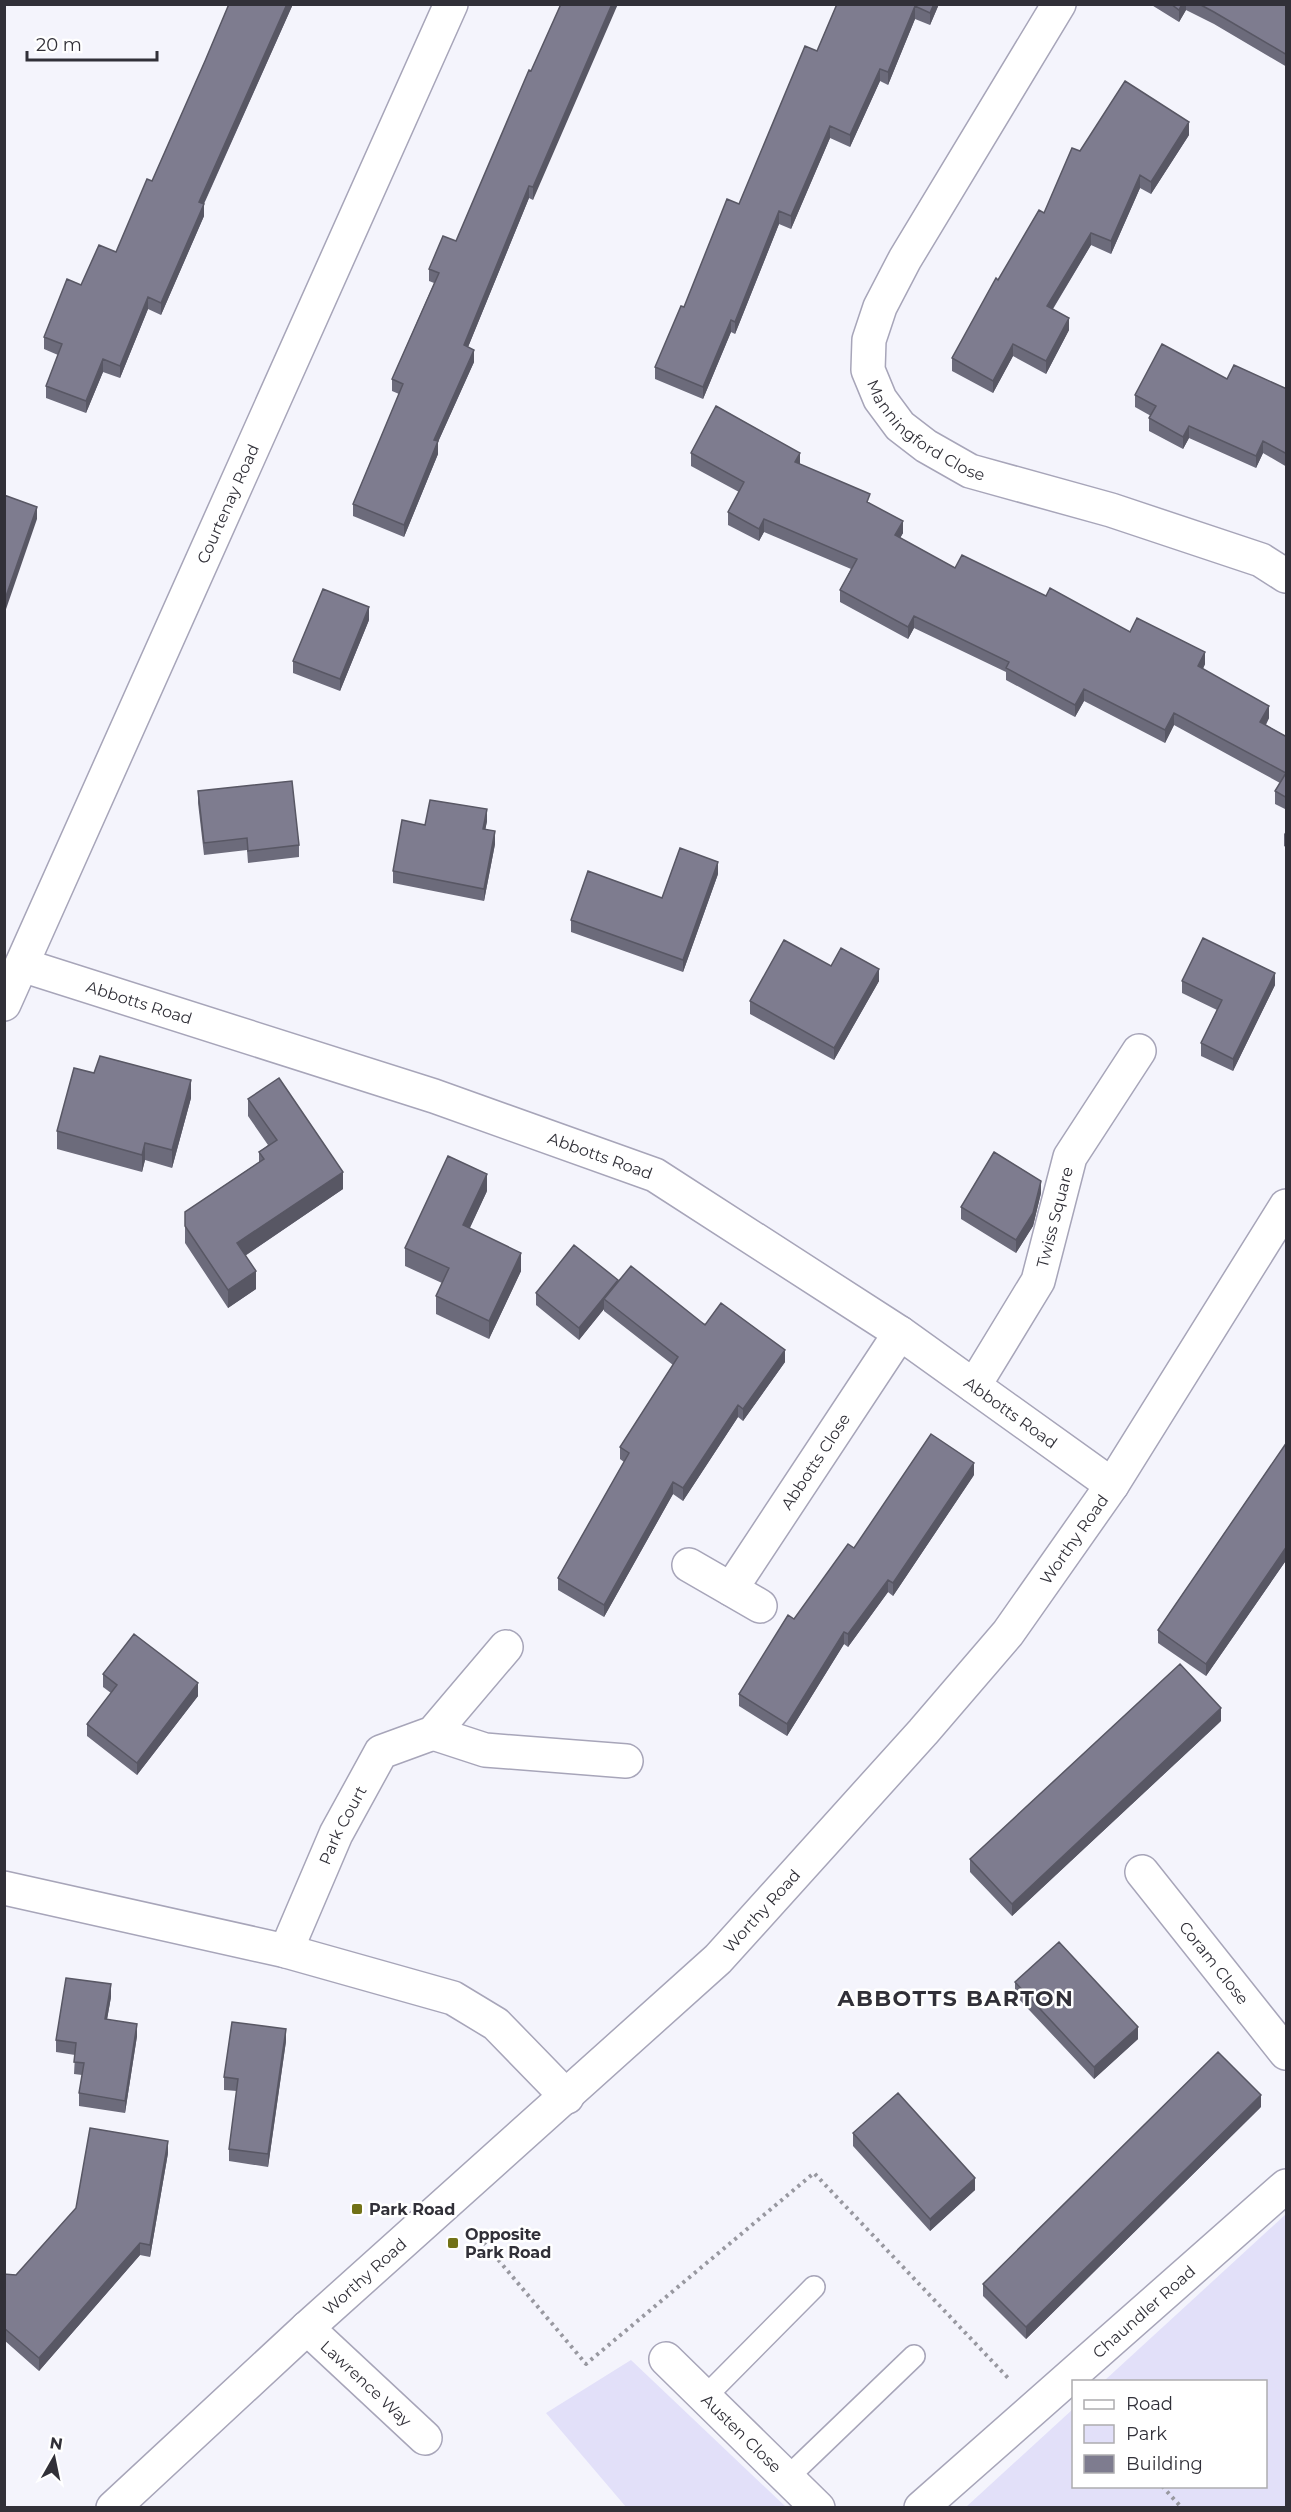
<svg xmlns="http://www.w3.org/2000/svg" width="1291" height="2512" viewBox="0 0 1291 2512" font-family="Montserrat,sans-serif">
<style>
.green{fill:#e2e0f9}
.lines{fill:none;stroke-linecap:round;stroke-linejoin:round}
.service-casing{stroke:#a7a5b9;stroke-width:24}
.minor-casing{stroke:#a7a5b9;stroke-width:36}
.secondary-casing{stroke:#a7a5b9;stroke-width:36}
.path{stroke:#9898a0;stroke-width:4;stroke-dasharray:3 4.5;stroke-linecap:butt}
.service{stroke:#fff;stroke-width:21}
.minor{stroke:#fff;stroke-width:33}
.secondary{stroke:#fff;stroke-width:33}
.wall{fill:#6c6b7b}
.shaded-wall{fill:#585764}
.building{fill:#7e7c8f;stroke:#585764;stroke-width:1.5}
.poi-dot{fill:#727217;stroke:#fff;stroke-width:2}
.labels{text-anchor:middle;stroke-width:5;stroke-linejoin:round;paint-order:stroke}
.street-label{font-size:16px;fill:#313038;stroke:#fff}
.poi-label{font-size:16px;font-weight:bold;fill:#313038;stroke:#fff;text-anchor:start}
.district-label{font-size:22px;font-weight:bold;letter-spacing:1.5px;fill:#313038;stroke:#fff}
</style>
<rect width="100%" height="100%" fill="#f4f4fc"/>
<path class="green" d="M 1286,2214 L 1286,2507 L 966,2507 L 1073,2409 L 1074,2486 L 1266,2486 L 1266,2382 L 1104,2381 Z
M 631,2360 L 786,2507 L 626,2507 L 546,2413 Z"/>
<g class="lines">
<g class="service-casing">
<path id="service" d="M 705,2397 L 814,2287
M 788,2477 L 914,2356"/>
</g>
<g class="minor-casing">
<g id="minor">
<path id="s1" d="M 1059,4 L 905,259 L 880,307 L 869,340 L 868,370 L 880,399 L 900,426 L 926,446 L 970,471 L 1111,510 L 1261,560 L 1286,576"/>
<path id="s2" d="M 22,965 L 434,1096 L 655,1175 L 900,1333 L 1112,1485"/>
<path id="s3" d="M 4,1004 L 451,4"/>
<path id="s4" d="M 974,1386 L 1038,1281 L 1070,1157 L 1139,1051"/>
<path d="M 689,1565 L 760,1606"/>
<path id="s5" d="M 731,1589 L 900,1333"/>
<path d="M 433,1733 L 485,1750 L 626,1761"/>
<path id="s6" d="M 1142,1872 L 1286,2053"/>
<path d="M 4,1888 L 286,1951 L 453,1998 L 496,2024 L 567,2097"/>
<path id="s7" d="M 286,1951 L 336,1834 L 381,1752 L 433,1733 L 506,1647"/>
<path id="s8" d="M 307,2328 L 425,2438"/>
<path id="s9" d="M 666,2359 L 818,2508"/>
<path id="s10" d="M 921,2508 L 1286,2186"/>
</g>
</g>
<g class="secondary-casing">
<g id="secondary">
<path id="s11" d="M 113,2508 L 307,2328 L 718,1959 L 923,1732 L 1008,1633 L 1112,1485 L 1286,1206"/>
</g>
</g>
<path class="path" d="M 474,2231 L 586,2364 L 814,2173 L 1010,2380
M 1162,2486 L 1182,2508"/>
<use href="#service" class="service"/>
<use href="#minor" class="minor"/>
<use href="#secondary" class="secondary"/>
</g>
<path class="wall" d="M 229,4 L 293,4 L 204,204 L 204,216 L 161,315 L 148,309 L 120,378 L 103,372 L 86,413 L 46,398 L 46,386 L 58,355 L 44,349 L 44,337 L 81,285 L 116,252 L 152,181 L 205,61 Z
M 561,4 L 533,200 L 529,198 L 468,347 L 474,362 L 438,442 L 438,454 L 404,537 L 353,516 L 353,504 L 399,394 L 392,391 L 392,379 L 434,283 L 429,281 L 429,269 L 456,241 Z
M 837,4 L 939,4 L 930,25 L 915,19 L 888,85 L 880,81 L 850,147 L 830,138 L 791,229 L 779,224 L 735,334 L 731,332 L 703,399 L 655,379 L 655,367 L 684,307 L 739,204 L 817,51 Z
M 1150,4 L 1287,4 L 1287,67 L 1214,24 L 1186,10 L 1179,22 Z
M 1189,135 L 1151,194 L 1140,188 L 1111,254 L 1091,245 L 1053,309 L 1069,330 L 1046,374 L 1013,356 L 993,393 L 952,371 L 952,358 L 998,280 L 1044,213 L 1080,151 Z
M 1227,379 L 1287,389 L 1287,467 L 1263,453 L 1256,468 L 1189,438 L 1183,449 L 1149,431 L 1149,418 L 1151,416 L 1135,407 L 1135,395 Z
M 691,453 L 800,465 L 870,503 L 903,533 L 900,538 L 955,568 L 1046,596 L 1205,664 L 1203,669 L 1269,718 L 1266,725 L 1287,737 L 1287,810 L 1275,804 L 1275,791 L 1280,783 L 1174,725 L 1165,743 L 1084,701 L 1075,717 L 1006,680 L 1006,672 L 914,628 L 908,639 L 840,602 L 840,590 L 851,569 L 764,532 L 759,541 L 728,525 L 728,512 L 739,492 L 691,466 Z
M 369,620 L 340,691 L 293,673 L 293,661 Z
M 198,791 L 299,845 L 299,857 L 248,863 L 247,850 L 204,855 L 198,803 Z
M 487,821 L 485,830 L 495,844 L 484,901 L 393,883 L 393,871 L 425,825 Z
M 1287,830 L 1287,848 L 1284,846 L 1284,834 Z
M 718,874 L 683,972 L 571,932 L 571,920 L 662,898 Z
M 831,966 L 879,981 L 834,1060 L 750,1014 L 750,1001 Z
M 1182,981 L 1275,985 L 1233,1071 L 1201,1056 L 1201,1043 L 1217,1010 L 1182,993 Z
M 191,1098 L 172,1168 L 145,1160 L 142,1172 L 57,1149 L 57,1131 Z
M 248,1099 L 343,1189 L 245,1256 L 256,1289 L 228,1308 L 185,1243 L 185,1212 L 259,1162 L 259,1152 L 268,1145 L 248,1116 Z
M 487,1191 L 469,1229 L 521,1271 L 489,1339 L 436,1314 L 436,1296 L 442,1283 L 405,1266 L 405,1248 Z
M 1041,1193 L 1033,1226 L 1016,1253 L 961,1219 L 961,1207 Z
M 618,1282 L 785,1362 L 743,1421 L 738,1417 L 683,1501 L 673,1494 L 604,1617 L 558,1590 L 558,1578 L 624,1462 L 620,1459 L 620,1447 L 673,1365 L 604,1311 L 604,1309 L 579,1340 L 536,1305 L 536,1293 Z
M 1287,1442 L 1287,1559 L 1206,1676 L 1158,1643 L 1158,1630 Z
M 974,1475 L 893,1596 L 888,1592 L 848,1647 L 844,1644 L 787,1736 L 739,1706 L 739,1694 L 794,1619 L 854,1548 Z
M 103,1674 L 198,1696 L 137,1775 L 87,1736 L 87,1724 L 111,1693 L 103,1687 Z
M 1221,1721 L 1012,1916 L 970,1872 L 970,1859 Z
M 1015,1982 L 1138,2039 L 1094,2079 L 1015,1995 Z
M 111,1997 L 107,2019 L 137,2036 L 125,2113 L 79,2106 L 79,2093 L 82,2075 L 74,2074 L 75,2055 L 56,2052 L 56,2040 Z
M 286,2041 L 268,2167 L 229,2161 L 229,2149 L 237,2091 L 224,2090 L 224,2077 Z
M 1261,2107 L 1026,2339 L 983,2296 L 983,2284 Z
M 853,2133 L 975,2190 L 930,2231 L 853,2146 Z
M 168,2153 L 150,2257 L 140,2255 L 39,2371 L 4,2340 L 4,2274 L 16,2275 Z"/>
<path class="shaded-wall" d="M 287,4 L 293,4 L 199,214 L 199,202 Z
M 612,4 L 618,4 L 533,200 L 533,187 Z
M 934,4 L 939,4 L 930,25 L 930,13 Z
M 1182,4 L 1186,4 L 1186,10 L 1179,22 L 1179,10 Z
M 915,6 L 915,19 L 888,85 L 888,72 Z
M 880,69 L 880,81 L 850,147 L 850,135 Z
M 1189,122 L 1189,135 L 1151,194 L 1151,182 Z
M 830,126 L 830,138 L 791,229 L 791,216 Z
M 1140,175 L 1140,188 L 1111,254 L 1111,241 Z
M 529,186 L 529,198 L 464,357 L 464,345 Z
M 204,204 L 204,216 L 161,315 L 161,303 Z
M 779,211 L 779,224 L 735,334 L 735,322 Z
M 1091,233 L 1091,245 L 1047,318 L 1047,306 Z
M 148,297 L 148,309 L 120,378 L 120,366 Z
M 1069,318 L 1069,330 L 1046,374 L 1046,361 Z
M 731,320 L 731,332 L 703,399 L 703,387 Z
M 1013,344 L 1013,356 L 993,393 L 993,381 Z
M 474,350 L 474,362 L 438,442 L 438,454 L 404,537 L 404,525 L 434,440 Z
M 103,359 L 103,372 L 86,413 L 86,401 Z
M 1189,426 L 1189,438 L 1183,449 L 1183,437 Z
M 1263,441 L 1263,453 L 1256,468 L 1256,456 Z
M 800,453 L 800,465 L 795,462 Z
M 37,507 L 37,519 L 4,615 L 4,602 Z
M 764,519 L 764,532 L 759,541 L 759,529 Z
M 903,521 L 903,533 L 895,547 L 895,535 Z
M 369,607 L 369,620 L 340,691 L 340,679 Z
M 914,616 L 914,628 L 908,639 L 908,627 Z
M 1205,652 L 1205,664 L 1198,678 L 1198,666 Z
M 1084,689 L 1084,701 L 1075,717 L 1075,705 Z
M 1269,706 L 1269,718 L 1260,734 L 1260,722 Z
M 1174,713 L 1174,725 L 1165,743 L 1165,730 Z
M 487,809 L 487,821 L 483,842 L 483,829 Z
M 495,831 L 495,844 L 484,901 L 484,889 Z
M 718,862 L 718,874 L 683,972 L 683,960 Z
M 879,969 L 879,981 L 834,1060 L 834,1048 Z
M 1275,973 L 1275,985 L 1233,1071 L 1233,1059 Z
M 191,1080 L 191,1098 L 172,1168 L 172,1150 Z
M 145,1143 L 145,1160 L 142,1172 L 142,1155 Z
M 343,1172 L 343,1189 L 237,1261 L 237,1243 Z
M 487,1174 L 487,1191 L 463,1243 L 463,1225 Z
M 1041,1181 L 1041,1193 L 1033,1226 L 1016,1253 L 1016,1240 Z
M 521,1253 L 521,1271 L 489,1339 L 489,1321 Z
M 256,1271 L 256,1289 L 228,1308 L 228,1290 Z
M 618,1280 L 618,1292 L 604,1299 L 604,1309 L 579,1340 L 579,1328 Z
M 785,1350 L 785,1362 L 743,1421 L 743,1409 Z
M 738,1405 L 738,1417 L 683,1501 L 683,1488 Z
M 974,1463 L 974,1475 L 893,1596 L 893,1583 Z
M 673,1482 L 673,1494 L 604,1617 L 604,1605 Z
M 1287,1546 L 1287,1559 L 1206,1676 L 1206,1664 Z
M 888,1580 L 888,1592 L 848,1647 L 848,1634 Z
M 844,1632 L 844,1644 L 787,1736 L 787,1724 Z
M 198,1683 L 198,1696 L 137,1775 L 137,1763 Z
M 1221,1708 L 1221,1721 L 1012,1916 L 1012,1904 Z
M 111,1984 L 111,1997 L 105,2031 L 105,2019 Z
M 137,2024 L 137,2036 L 125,2113 L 125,2101 Z
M 1138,2027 L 1138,2039 L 1094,2079 L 1094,2067 Z
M 286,2029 L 286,2041 L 268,2167 L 268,2154 Z
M 1261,2095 L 1261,2107 L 1026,2339 L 1026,2327 Z
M 168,2141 L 168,2153 L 150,2257 L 150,2245 Z
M 975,2178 L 975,2190 L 930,2231 L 930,2219 Z
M 140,2243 L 140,2255 L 39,2371 L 39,2358 Z"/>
<path class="building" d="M 229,4 L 287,4 L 199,202 L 204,204 L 161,303 L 148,297 L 120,366 L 103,359 L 86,401 L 46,386 L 62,344 L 44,337 L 67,279 L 81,285 L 99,245 L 116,252 L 147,179 L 152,181 L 205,61 Z
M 561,4 L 612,4 L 533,187 L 529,186 L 464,345 L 474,350 L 434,440 L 438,441 L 404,525 L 353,504 L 403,384 L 392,379 L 439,273 L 429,269 L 443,236 L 456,241 L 529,70 L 531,71 Z
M 837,4 L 934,4 L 930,13 L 915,6 L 888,72 L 880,69 L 850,135 L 830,126 L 791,216 L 779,211 L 735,322 L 731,320 L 703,387 L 655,367 L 681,306 L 684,307 L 727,199 L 739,204 L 805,46 L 817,51 Z
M 1171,4 L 1182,4 L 1179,10 Z
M 1199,4 L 1287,4 L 1287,55 L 1214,12 Z
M 1125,81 L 1189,122 L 1151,182 L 1140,175 L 1111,241 L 1091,233 L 1047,306 L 1069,318 L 1046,361 L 1013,344 L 993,381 L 952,358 L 996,278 L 998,280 L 1039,210 L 1044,213 L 1072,148 L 1080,151 Z
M 1162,344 L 1227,379 L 1234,365 L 1287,389 L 1287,454 L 1263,441 L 1256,456 L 1189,426 L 1183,437 L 1149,418 L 1156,406 L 1135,395 Z
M 716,406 L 800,453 L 795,462 L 870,494 L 867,502 L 903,521 L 895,535 L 955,568 L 962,555 L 1046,596 L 1050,588 L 1130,632 L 1137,618 L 1205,652 L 1198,666 L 1269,706 L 1260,722 L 1287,737 L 1287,798 L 1275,791 L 1286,773 L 1174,713 L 1165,730 L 1084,689 L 1075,705 L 1006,668 L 1009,662 L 914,616 L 908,627 L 840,590 L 857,559 L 764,519 L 759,529 L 728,512 L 744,482 L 691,453 Z
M 4,495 L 37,507 L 4,602 Z
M 323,589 L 369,607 L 340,679 L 293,661 Z
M 292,781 L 299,845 L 248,851 L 247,838 L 204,843 L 198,791 Z
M 430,800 L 487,809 L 483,829 L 495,831 L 484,889 L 393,871 L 402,820 L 425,825 Z
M 680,848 L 718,862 L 683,960 L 571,920 L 588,871 L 662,898 Z
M 1203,938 L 1275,973 L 1233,1059 L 1201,1043 L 1222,1000 L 1182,981 Z
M 784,940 L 831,966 L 841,948 L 879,969 L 834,1048 L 750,1001 Z
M 100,1056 L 191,1080 L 172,1150 L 145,1143 L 142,1155 L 57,1131 L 74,1068 L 94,1073 Z
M 279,1078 L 343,1172 L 237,1243 L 256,1271 L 228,1290 L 185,1226 L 185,1212 L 264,1159 L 259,1152 L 277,1140 L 248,1099 Z
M 994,1152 L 1041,1181 L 1033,1213 L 1016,1240 L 961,1207 Z
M 448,1156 L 487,1174 L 463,1225 L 521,1253 L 489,1321 L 436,1296 L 449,1268 L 405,1248 Z
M 574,1245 L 618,1280 L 579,1328 L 536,1293 Z
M 631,1266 L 705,1325 L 721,1303 L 785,1350 L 743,1409 L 738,1405 L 683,1488 L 673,1482 L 604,1605 L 558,1578 L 629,1453 L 620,1447 L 678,1357 L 604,1299 Z
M 931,1434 L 974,1463 L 893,1583 L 888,1580 L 848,1634 L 844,1632 L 787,1724 L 739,1694 L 788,1615 L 794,1619 L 848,1544 L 854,1548 Z
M 1287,1442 L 1287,1546 L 1206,1664 L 1158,1630 Z
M 134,1634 L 198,1683 L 137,1763 L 87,1724 L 117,1685 L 103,1674 Z
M 1180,1664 L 1221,1708 L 1012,1904 L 970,1859 Z
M 1059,1942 L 1138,2027 L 1094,2067 L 1015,1982 Z
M 66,1978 L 111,1984 L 105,2019 L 137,2024 L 125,2101 L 79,2093 L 84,2063 L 74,2062 L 76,2043 L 56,2040 Z
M 232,2022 L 286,2029 L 268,2154 L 229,2149 L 238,2079 L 224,2077 Z
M 1218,2052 L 1261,2095 L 1026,2327 L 983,2284 Z
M 898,2093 L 975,2178 L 930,2219 L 853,2133 Z
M 90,2128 L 168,2141 L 150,2245 L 140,2243 L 39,2358 L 4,2328 L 4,2274 L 16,2275 L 76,2208 Z"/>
<g class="poi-dot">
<rect x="351" y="2203" width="12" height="12" rx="3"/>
<rect x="447" y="2237" width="12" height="12" rx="3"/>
</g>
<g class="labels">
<g class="street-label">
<text dy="6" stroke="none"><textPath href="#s1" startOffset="504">Manningford Close</textPath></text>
<text dy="6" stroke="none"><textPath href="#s3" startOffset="548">Courtenay Road</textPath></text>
<text dy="6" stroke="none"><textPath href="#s2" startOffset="123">Abbotts Road</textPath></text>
<text dy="6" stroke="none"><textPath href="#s2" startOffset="609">Abbotts Road</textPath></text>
<text dy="6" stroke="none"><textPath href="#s4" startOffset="189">Twiss Square</textPath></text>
<text dy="6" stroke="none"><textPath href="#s2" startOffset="1095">Abbotts Road</textPath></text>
<text dy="6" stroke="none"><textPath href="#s5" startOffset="153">Abbotts Close</textPath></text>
<text dy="6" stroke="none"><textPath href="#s11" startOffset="1368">Worthy Road</textPath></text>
<text dy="6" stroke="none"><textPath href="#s7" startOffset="138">Park Court</textPath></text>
<text dy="6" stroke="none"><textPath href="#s11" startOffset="882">Worthy Road</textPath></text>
<text dy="6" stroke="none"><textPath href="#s6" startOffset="116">Coram Close</textPath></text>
<text dy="6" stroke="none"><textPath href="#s11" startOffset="342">Worthy Road</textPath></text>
<text dy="6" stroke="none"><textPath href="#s10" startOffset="297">Chaundler Road</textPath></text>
<text dy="6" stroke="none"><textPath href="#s8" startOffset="81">Lawrence Way</textPath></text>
<text dy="6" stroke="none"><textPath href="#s9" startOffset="106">Austen Close</textPath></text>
</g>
<g class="poi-label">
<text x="369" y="2215">Park Road</text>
<text x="465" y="2240">Opposite<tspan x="465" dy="18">Park Road</tspan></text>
</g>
<g class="district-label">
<text x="956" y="2006">ABBOTTS BARTON</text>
</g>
</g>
<rect width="1291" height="2512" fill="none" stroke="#313038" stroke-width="12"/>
<rect x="1072" y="2380" width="195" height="108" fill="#ffffff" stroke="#adacaf" stroke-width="1.5"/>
<rect x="1084" y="2400" width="30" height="9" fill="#ffffff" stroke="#adacaf" stroke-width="1.5"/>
<text x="1126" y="2410" font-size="18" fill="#313038">Road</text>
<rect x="1084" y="2425" width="30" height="18" fill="#e2e0f9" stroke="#adacaf" stroke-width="1.5"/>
<text x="1126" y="2440" font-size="18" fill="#313038">Park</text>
<rect x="1084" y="2455" width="30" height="18" fill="#7e7c8f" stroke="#adacaf" stroke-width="1.5"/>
<text x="1126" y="2470" font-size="18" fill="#313038">Building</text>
<g transform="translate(54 2458) rotate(9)" stroke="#ffffff" stroke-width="4.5" paint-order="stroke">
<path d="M0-4.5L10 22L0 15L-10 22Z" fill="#313038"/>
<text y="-9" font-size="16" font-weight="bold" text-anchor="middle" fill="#313038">N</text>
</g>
<path d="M27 51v9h130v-9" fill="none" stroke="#313038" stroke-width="3"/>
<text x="36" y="51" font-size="18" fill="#313038" stroke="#ffffff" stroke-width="4.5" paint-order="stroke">20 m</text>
</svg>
